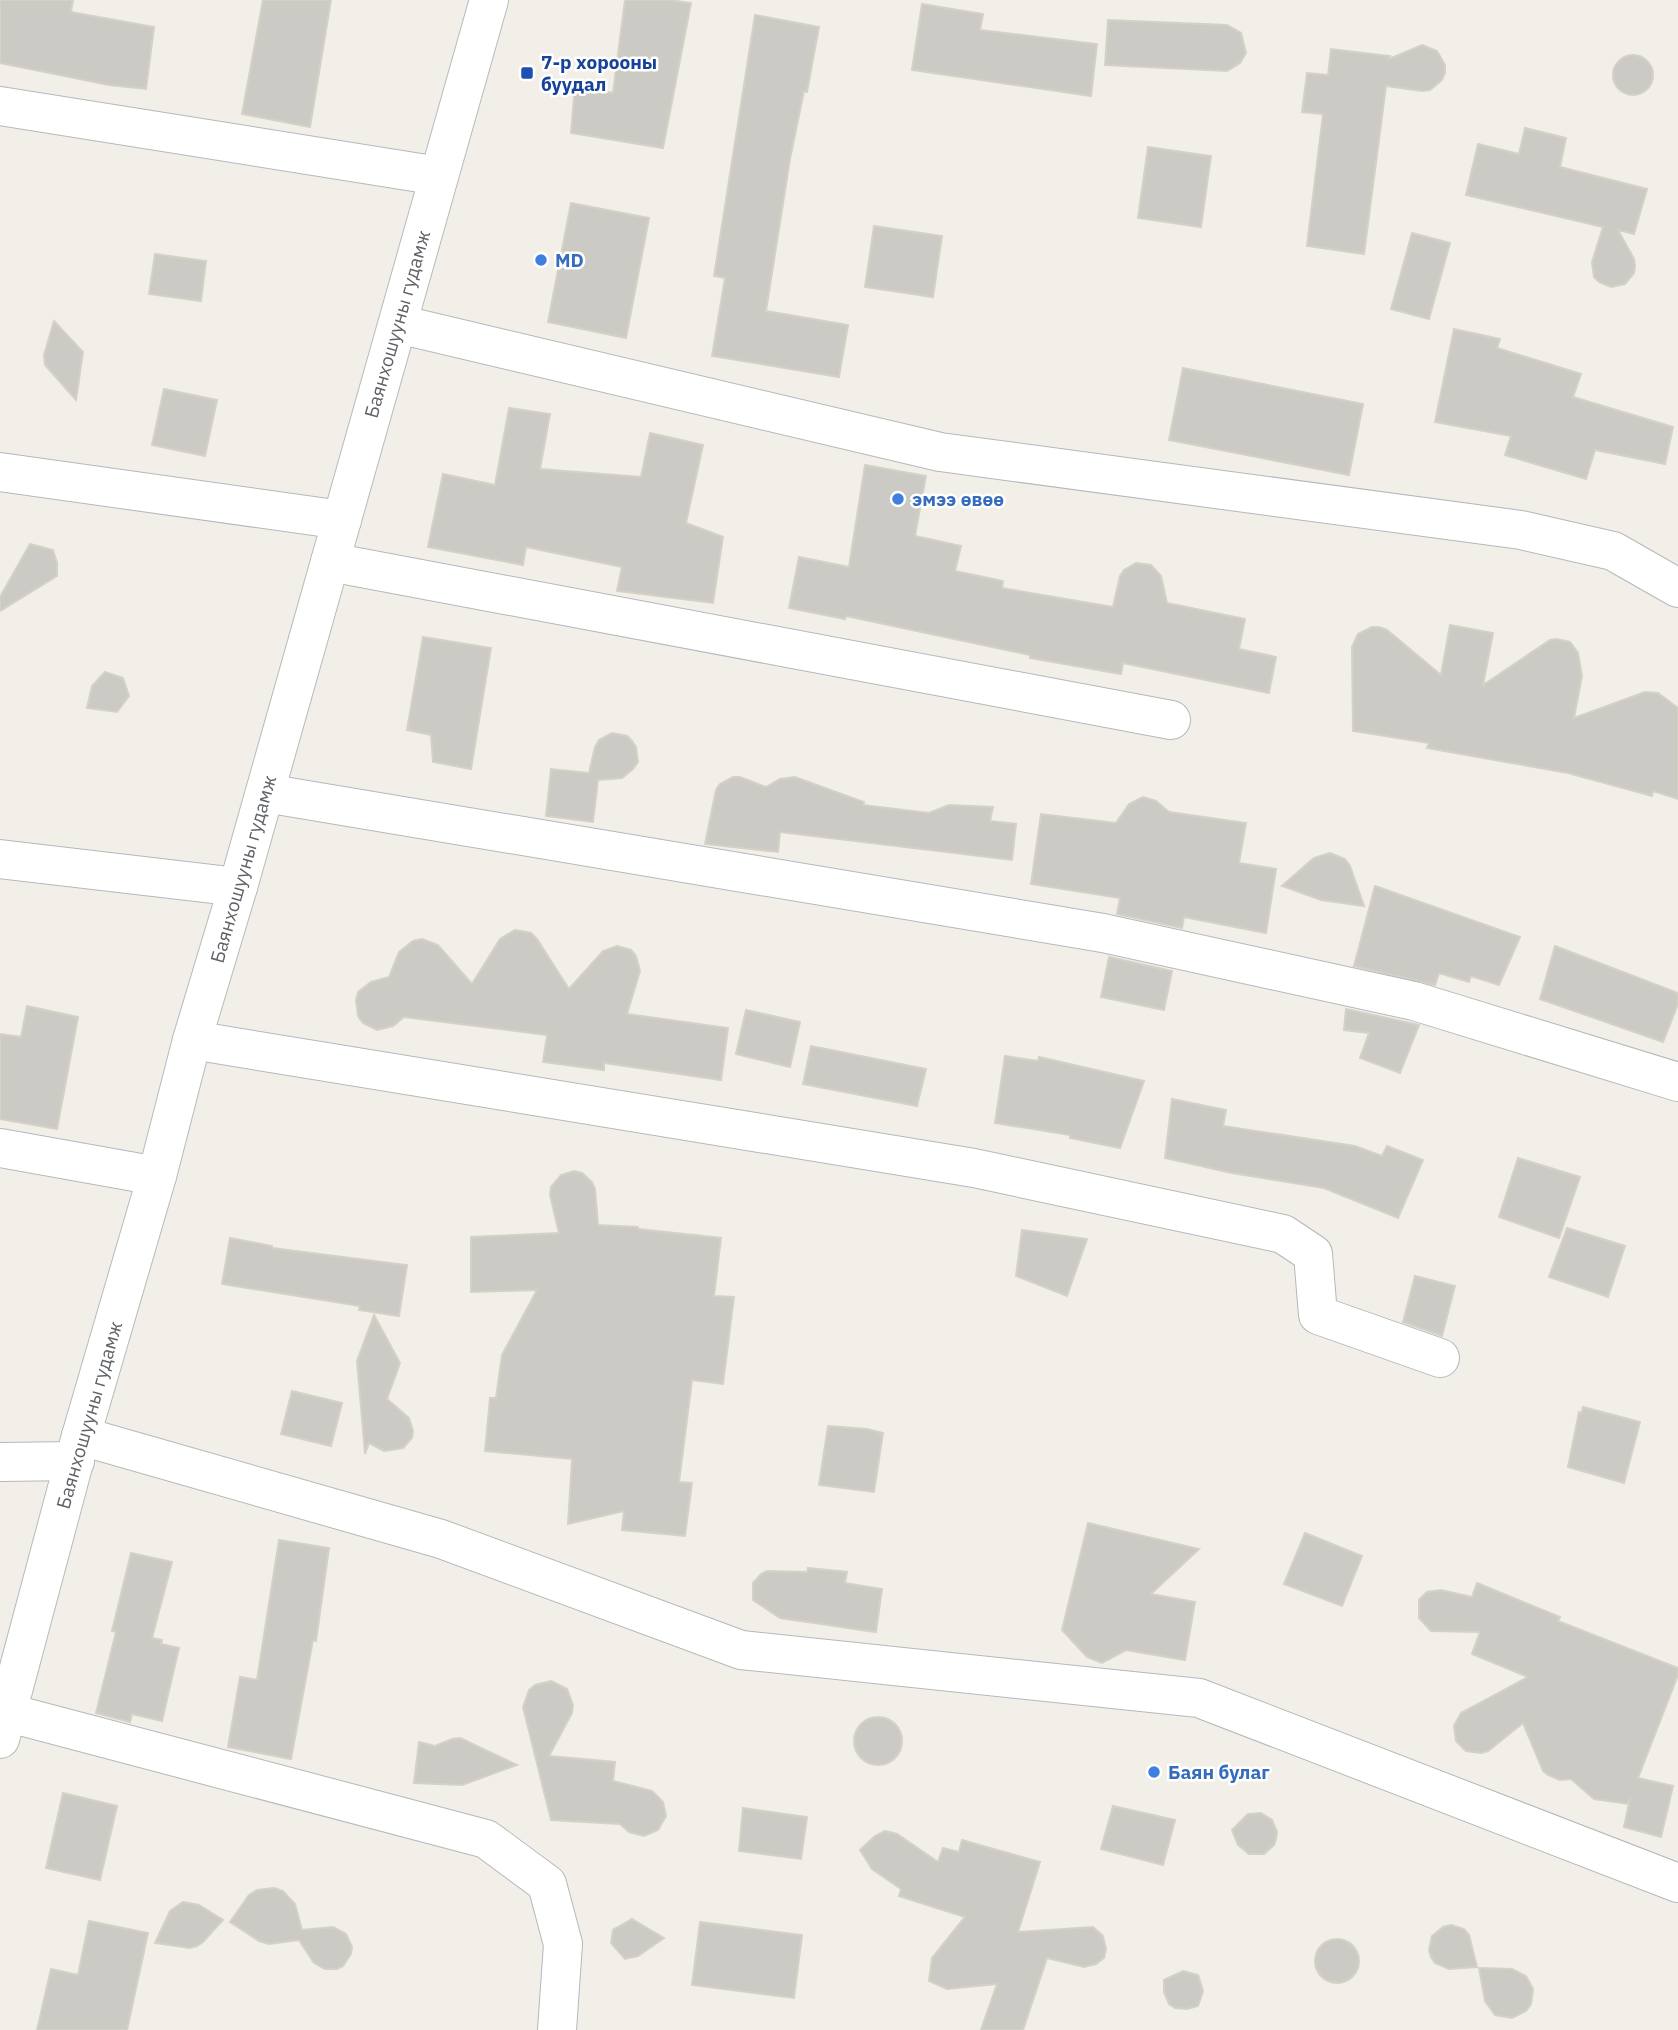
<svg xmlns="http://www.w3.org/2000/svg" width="1678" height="2030" viewBox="0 0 1678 2030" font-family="'IBM Plex Sans',sans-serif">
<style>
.building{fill:#cccac5;stroke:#d6d1c6;stroke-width:2}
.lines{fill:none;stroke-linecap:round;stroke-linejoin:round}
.minor-casing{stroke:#b5b8bc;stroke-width:40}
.secondary-casing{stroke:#b6babf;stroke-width:40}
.minor{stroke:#fff;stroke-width:38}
.secondary{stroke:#fff;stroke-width:38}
.transit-dot{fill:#1a4fb4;stroke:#fff;stroke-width:2.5}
.shop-dot{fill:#3f7fe0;stroke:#fff;stroke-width:2.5}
.labels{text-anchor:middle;stroke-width:5;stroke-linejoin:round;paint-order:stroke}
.transit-label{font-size:19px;font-weight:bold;fill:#164399;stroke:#fff;text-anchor:start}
.shop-label{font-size:19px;font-weight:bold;fill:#366cbe;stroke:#fff;text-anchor:start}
.street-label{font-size:19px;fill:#5f6368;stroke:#fff}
</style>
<rect width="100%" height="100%" fill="#f1efe8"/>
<path class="building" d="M 0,0 L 73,0 L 71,12 L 154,27 L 146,89 L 109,85 L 0,63 Z
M 263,0 L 331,0 L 310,127 L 242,114 Z
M 625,0 L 669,0 L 691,3 L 663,148 L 571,133 L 575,86 L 613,93 Z
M 922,4 L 983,14 L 980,30 L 1097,44 L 1091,96 L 912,70 Z
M 755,15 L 819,27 L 807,92 L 804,91 L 790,159 L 766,311 L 848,325 L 839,377 L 712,356 L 725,278 L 714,276 Z
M 1108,20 L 1227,25 L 1241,33 L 1246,53 L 1240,63 L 1227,71 L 1105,65 Z
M 1422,45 L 1437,51 L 1445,65 L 1445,73 L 1442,80 L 1430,90 L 1422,91 L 1386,86 L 1364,254 L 1307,246 L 1323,114 L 1302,112 L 1307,73 L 1328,75 L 1331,49 L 1390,56 L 1389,59 Z
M1613 75a20 20 0 1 1 40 0a20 20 0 1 1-40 0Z
M 1525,128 L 1566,138 L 1560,167 L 1647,189 L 1634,234 L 1618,230 L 1634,259 L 1635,266 L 1634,273 L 1625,284 L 1611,287 L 1599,282 L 1594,277 L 1592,262 L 1603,227 L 1466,195 L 1478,144 L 1519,154 Z
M 1148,147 L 1211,156 L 1201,227 L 1138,218 Z
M 571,203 L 649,218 L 626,338 L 548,322 Z
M 874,226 L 942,236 L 933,297 L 865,287 Z
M 1412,233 L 1450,243 L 1429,319 L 1391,309 Z
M 155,254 L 206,261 L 201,301 L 149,294 Z
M 54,321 L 83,352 L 76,400 L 45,365 L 44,355 Z
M 1454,329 L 1500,339 L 1497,348 L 1581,374 L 1573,397 L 1673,427 L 1665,464 L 1595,450 L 1586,479 L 1505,455 L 1511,436 L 1435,422 Z
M 1183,368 L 1363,404 L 1349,475 L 1169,440 Z
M 164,389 L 217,400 L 205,456 L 152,445 Z
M 509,408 L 550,414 L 540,469 L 641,477 L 650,433 L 703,445 L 686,523 L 723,537 L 713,603 L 617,591 L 622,567 L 526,547 L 523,565 L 428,547 L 443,474 L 495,485 Z
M 865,465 L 926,476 L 915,536 L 961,546 L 955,571 L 1003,581 L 1002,588 L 1113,607 L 1120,576 L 1124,570 L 1136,563 L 1151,565 L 1161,576 L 1167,603 L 1245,619 L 1239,649 L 1276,657 L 1269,693 L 1123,663 L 1121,674 L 1030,658 L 1030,655 L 846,616 L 845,619 L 789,608 L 799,557 L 849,567 Z
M 30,544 L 53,550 L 57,563 L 57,576 L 0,611 L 0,597 Z
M 1450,625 L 1493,633 L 1483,685 L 1550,640 L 1556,639 L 1570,642 L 1578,653 L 1582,676 L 1574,718 L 1645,692 L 1658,693 L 1678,708 L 1678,799 L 1653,791 L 1652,796 L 1568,773 L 1427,748 L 1429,743 L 1353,731 L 1352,647 L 1358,634 L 1372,627 L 1379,627 L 1387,630 L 1441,675 Z
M 423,637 L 491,648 L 471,769 L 433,762 L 431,735 L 407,730 Z
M 105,672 L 123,678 L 129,696 L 117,712 L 87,708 L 92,686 Z
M 612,733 L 627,736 L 632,741 L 636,747 L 638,762 L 633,769 L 622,778 L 598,780 L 593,822 L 546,816 L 551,769 L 589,773 L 595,747 L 599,740 Z
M 733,777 L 740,777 L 766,787 L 780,779 L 795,777 L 864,802 L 863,805 L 929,813 L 949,805 L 993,807 L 990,821 L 1016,824 L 1012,860 L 780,832 L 778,852 L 705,844 L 716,790 L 720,784 Z
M 1143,797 L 1156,801 L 1169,812 L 1246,823 L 1239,863 L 1276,869 L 1266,933 L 1184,917 L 1182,928 L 1117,914 L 1120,898 L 1031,884 L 1041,814 L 1116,823 L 1129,804 Z
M 1330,853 L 1345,859 L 1350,866 L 1364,906 L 1321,900 L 1282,886 L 1314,858 Z
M 1375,886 L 1520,937 L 1499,985 L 1471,976 L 1469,982 L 1439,973 L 1435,985 L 1354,966 Z
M 515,930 L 531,933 L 537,939 L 569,989 L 603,951 L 617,946 L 631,950 L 636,956 L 640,971 L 627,1014 L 728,1028 L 721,1080 L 604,1063 L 604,1070 L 543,1062 L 547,1035 L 404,1017 L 393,1026 L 377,1030 L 363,1023 L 358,1016 L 356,1000 L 358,992 L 371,982 L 389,977 L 399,952 L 413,941 L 422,939 L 438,945 L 472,984 L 500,939 Z
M 1555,946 L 1678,993 L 1678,1004 L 1663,1042 L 1540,999 Z
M 1109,957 L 1172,971 L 1164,1010 L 1101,997 Z
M 27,1006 L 78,1017 L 57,1129 L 0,1119 L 0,1034 L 21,1037 Z
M 1346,1009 L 1419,1025 L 1400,1073 L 1360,1058 L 1369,1033 L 1344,1030 Z
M 746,1010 L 800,1022 L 790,1067 L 736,1054 Z
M 811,1046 L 926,1069 L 917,1106 L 803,1084 Z
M 1005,1056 L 1038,1061 L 1039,1057 L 1144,1081 L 1120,1148 L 1070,1138 L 1070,1135 L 995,1123 Z
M 1172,1099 L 1226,1110 L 1223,1126 L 1355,1146 L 1382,1156 L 1387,1146 L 1423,1160 L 1398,1218 L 1324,1188 L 1232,1173 L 1165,1158 Z
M 1518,1158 L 1580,1177 L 1559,1238 L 1499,1217 Z
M 574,1171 L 582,1173 L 592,1182 L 595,1189 L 598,1225 L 638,1227 L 638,1229 L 721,1238 L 714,1296 L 734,1297 L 723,1384 L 692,1380 L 679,1482 L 692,1483 L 685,1536 L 622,1530 L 624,1511 L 568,1524 L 572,1459 L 485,1451 L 490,1398 L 496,1398 L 502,1355 L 537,1290 L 471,1292 L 471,1237 L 559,1233 L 550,1195 L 551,1187 L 561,1175 Z
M 1567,1228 L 1625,1246 L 1608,1297 L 1549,1277 Z
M 1022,1230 L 1087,1239 L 1067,1296 L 1016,1276 Z
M 230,1238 L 272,1246 L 272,1248 L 407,1265 L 399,1316 L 359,1310 L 360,1306 L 222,1284 Z
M 1415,1276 L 1455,1286 L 1442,1336 L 1403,1322 Z
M 374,1315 L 400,1363 L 387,1399 L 409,1418 L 413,1431 L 412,1438 L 403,1448 L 384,1451 L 369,1443 L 365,1454 L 357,1361 Z
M 292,1391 L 342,1403 L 331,1446 L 281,1434 Z
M 1583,1407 L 1640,1422 L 1624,1483 L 1568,1467 L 1579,1412 L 1582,1413 Z
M 828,1426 L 867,1429 L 883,1433 L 874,1492 L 819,1485 Z
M 1088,1523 L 1199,1549 L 1151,1594 L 1195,1602 L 1185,1660 L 1126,1650 L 1102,1663 L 1087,1657 L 1062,1630 Z
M 1305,1533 L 1362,1556 L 1342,1606 L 1284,1584 Z
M 279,1540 L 329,1548 L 316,1641 L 313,1640 L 291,1759 L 228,1747 L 240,1677 L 257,1680 Z
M 131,1553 L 172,1562 L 152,1638 L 162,1640 L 161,1644 L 179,1648 L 162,1721 L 132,1714 L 130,1722 L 96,1713 L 116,1632 L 112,1631 Z
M 808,1568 L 847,1572 L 845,1583 L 882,1589 L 876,1632 L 780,1618 L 753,1600 L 753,1583 L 761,1574 L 767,1571 L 807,1572 Z
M 1477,1583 L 1560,1617 L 1558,1621 L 1678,1668 L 1678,1675 L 1638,1778 L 1673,1786 L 1661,1837 L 1624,1827 L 1630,1798 L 1628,1804 L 1594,1799 L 1571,1779 L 1560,1780 L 1548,1775 L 1543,1771 L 1523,1723 L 1488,1751 L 1481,1753 L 1466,1751 L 1456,1741 L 1454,1726 L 1461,1713 L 1528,1677 L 1472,1654 L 1480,1632 L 1431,1631 L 1419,1618 L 1419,1600 L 1427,1592 L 1441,1590 L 1472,1597 Z
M 551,1681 L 567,1689 L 573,1705 L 572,1713 L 549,1756 L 615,1762 L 613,1781 L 652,1791 L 663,1802 L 666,1816 L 658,1830 L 644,1836 L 629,1832 L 620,1824 L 551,1820 L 523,1707 L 529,1690 L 535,1685 Z
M854 1741a24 24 0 1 1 48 0a24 24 0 1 1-48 0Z
M 460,1738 L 517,1765 L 462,1785 L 414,1783 L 419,1742 L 435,1746 L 452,1739 Z
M 63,1793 L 117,1806 L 100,1880 L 46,1868 Z
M 1113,1806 L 1175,1820 L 1163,1865 L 1101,1849 Z
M 743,1808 L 807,1817 L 801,1859 L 739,1851 Z
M 1261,1813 L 1272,1820 L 1277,1832 L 1276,1839 L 1274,1845 L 1264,1854 L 1249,1854 L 1238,1845 L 1232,1830 L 1248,1814 Z
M 885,1831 L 897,1834 L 938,1862 L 943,1848 L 959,1852 L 962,1840 L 1040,1862 L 1018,1932 L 1093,1927 L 1103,1936 L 1106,1949 L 1104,1958 L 1096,1964 L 1084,1967 L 1047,1958 L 1023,2030 L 981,2030 L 997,1984 L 947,1989 L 929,1981 L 932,1958 L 965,1917 L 899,1896 L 901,1889 L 872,1869 L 860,1850 L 875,1836 Z
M 274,1888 L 283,1891 L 295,1904 L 302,1930 L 333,1927 L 346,1934 L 352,1947 L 351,1954 L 343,1966 L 337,1969 L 325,1969 L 314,1963 L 299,1940 L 269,1944 L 259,1941 L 230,1922 L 249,1895 L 257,1890 Z
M 183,1902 L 199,1905 L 223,1920 L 203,1942 L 197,1946 L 190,1948 L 155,1943 L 170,1911 Z
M 632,1919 L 664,1938 L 638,1956 L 625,1959 L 611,1943 L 613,1930 Z
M 89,1921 L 148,1933 L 127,2030 L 37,2030 L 51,1969 L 78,1975 Z
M 700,1922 L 802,1935 L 794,1998 L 692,1985 Z
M 1451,1925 L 1464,1929 L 1469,1935 L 1477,1967 L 1449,1969 L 1435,1963 L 1431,1957 L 1429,1950 L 1432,1936 L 1443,1927 Z
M1315 1961a22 22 0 1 1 44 0a22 22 0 1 1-44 0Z
M 1479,1968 L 1512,1969 L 1526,1976 L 1533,1989 L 1531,2004 L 1526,2011 L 1512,2018 L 1495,2015 L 1485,2001 Z
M 1183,1971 L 1198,1975 L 1203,1991 L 1198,2006 L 1187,2009 L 1175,2008 L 1169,2004 L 1164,1992 L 1164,1980 Z"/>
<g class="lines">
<g class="minor-casing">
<path id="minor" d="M 0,106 L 439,176
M 398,324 L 940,452 L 1521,530 L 1613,551 L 1678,588
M 0,472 L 342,520
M 330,562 L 1171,720
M 265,793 L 1103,933 L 1414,1001 L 1678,1082
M 0,859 L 238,887
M 192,1040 L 974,1168 L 1283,1234 L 1313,1254 L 1318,1315 L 1440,1358
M 0,1148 L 157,1176
M 81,1436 L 441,1539 L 741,1650 L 1199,1698 L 1678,1883
M 0,1462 L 75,1461
M 9,1713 L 486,1839 L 547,1884 L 563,1944 L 557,2030"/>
</g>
<g class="secondary-casing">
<path id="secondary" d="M 0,1739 L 81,1436 L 157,1176 L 192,1040 L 238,887 L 489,0"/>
</g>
<use href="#minor" class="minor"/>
<use href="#secondary" class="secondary"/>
</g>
<rect class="transit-dot" x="520" y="66" width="14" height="14" rx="3.5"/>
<g class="shop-dot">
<circle cx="541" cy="260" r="7"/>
<circle cx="898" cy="499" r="7"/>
<circle cx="1154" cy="1772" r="7"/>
</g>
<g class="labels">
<g class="transit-label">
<text x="541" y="69">7-р хорооны<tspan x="541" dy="22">буудал</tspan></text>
</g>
<g class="shop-label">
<text x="555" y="267">MD</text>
<text x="912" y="506">эмээ өвөө</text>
<text x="1168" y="1779">Баян булаг</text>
</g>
<g class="street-label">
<text transform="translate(397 324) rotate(-74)" y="7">Баянхошууны гудамж</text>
<text transform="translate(243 869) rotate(-74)" y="7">Баянхошууны гудамж</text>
<text transform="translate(89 1415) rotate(-74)" y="7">Баянхошууны гудамж</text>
</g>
</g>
</svg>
